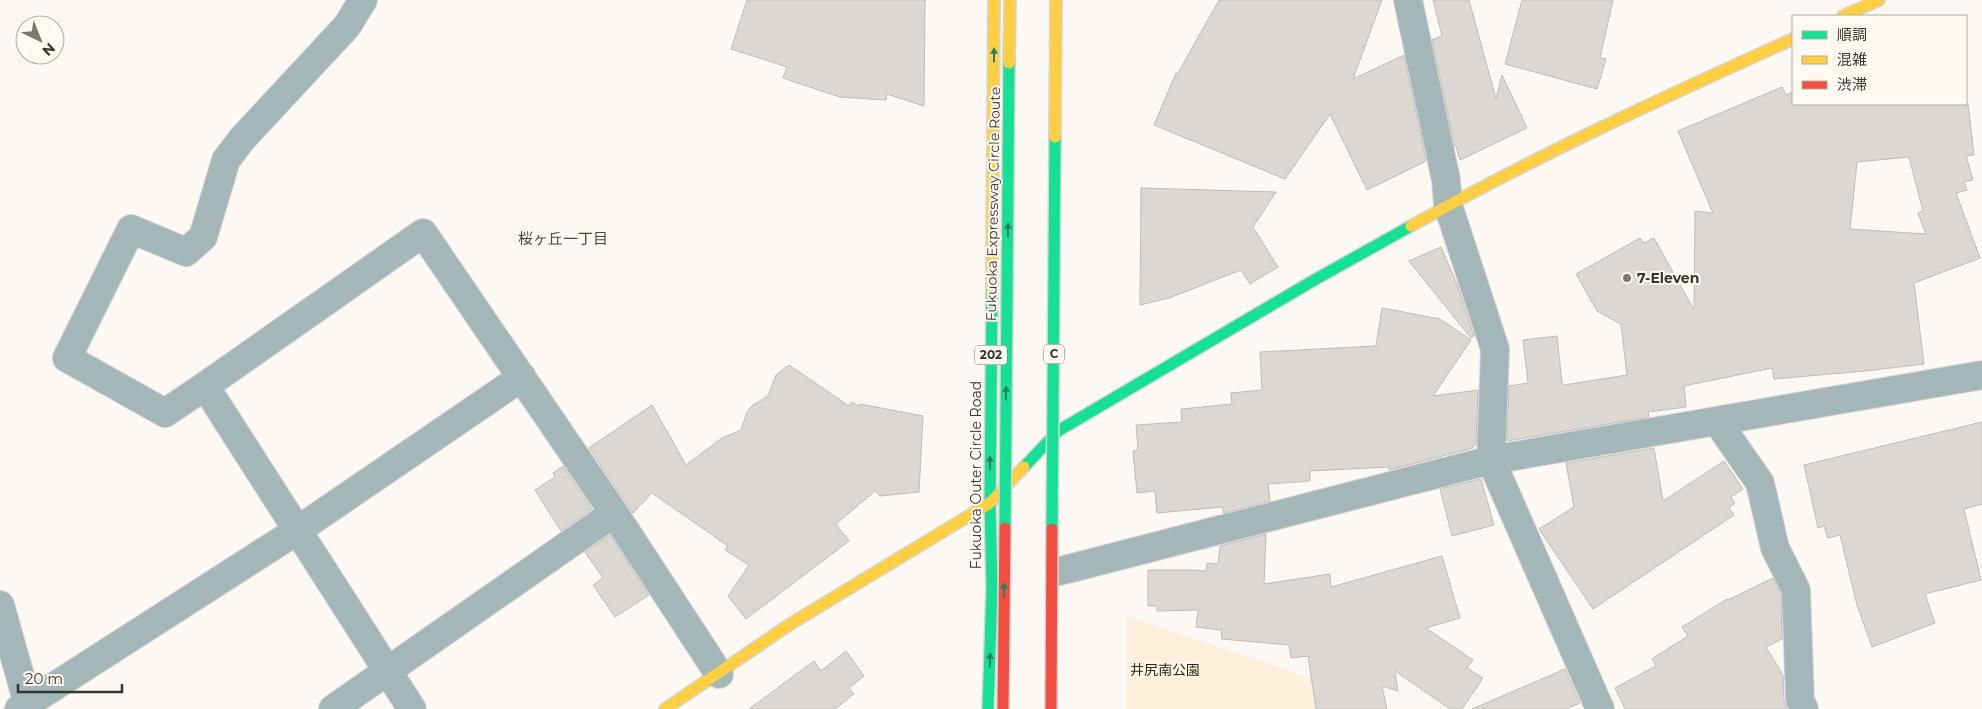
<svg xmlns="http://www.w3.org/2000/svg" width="1982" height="709" viewBox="0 0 1982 709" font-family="Montserrat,'Noto Sans JP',sans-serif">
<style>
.green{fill:#fef0dd}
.building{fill:#dbd8d4;stroke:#bebcb8;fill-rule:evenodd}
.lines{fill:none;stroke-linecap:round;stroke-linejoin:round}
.street-casing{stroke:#d8d5d2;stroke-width:30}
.fast-casing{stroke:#d8d5d2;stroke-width:14}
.slow-casing{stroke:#d8d5d2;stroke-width:14}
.street{stroke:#a3b7b8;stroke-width:28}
.fast{stroke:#16e098;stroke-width:11}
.slow{stroke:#ffcf43;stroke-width:11}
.fast-bridge-casing{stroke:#d8d5d2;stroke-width:14;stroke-linecap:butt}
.slow-bridge-casing{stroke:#d8d5d2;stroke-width:14;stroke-linecap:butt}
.jam-bridge-casing{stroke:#d8d5d2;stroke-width:14;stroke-linecap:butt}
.fast-bridge{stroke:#16e098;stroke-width:11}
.slow-bridge{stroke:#ffcf43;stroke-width:11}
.jam-bridge{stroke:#f24e42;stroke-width:11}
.oneway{fill:#28825f}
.poi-dot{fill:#7c7975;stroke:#fff9f1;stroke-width:2}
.labels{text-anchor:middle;stroke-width:4;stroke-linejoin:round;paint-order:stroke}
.shield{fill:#fff9f1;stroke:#73706b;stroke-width:1}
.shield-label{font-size:12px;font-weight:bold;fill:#373531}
.street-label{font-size:14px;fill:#373531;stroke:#fff9f1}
.poi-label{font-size:14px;font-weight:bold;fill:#373531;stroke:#fff9f1;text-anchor:start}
.park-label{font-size:14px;fill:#3a2500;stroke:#fff9f1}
.neighbourhood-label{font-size:15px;fill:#4c473f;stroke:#fff9f1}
</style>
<rect width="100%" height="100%" fill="#fcf8f4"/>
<path class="green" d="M 1127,616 L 1318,680 L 1321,709 L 1126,709 Z"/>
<path class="building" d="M 747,0 L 925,0 L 924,106 L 887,94 L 886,100 L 840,97 L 783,78 L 787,67 L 731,49 Z
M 1219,0 L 1382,0 L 1353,79 L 1404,55 L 1426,161 L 1367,190 L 1330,114 L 1285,179 L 1154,125 L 1176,73 L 1178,73 Z
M 1433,0 L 1469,0 L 1496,99 L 1502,75 L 1527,128 L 1460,160 L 1456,146 L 1455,147 L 1432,40 L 1442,36 Z
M 1522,0 L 1613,0 L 1600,58 L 1606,59 L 1597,89 L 1505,64 Z
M 1782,87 L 1786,95 L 1793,92 L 1793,104 L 1968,104 L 1974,155 L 1966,156 L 1973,180 L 1964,182 L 1967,190 L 1956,193 L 1980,258 L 1914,283 L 1924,364 L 1865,371 L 1774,379 L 1772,368 L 1684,386 L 1686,407 L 1648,412 L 1649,417 L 1507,441 L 1509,386 L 1528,383 L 1523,340 L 1557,336 L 1562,383 L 1564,385 L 1627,375 L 1621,324 L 1597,311 L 1576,274 L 1640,238 L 1644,243 L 1654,238 L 1694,310 L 1695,211 L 1713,213 L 1678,131 ZM 1909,157 L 1923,211 L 1918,213 L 1926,234 L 1850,229 L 1857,162 Z
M 1141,188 L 1276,192 L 1253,227 L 1278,267 L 1250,284 L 1241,270 L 1169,298 L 1140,305 Z
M 1441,247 L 1457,284 L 1474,336 L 1471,338 L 1409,261 Z
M 1382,308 L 1440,319 L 1471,340 L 1433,396 L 1478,390 L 1476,445 L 1473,445 L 1473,448 L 1389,470 L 1389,467 L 1310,471 L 1310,481 L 1268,484 L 1270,501 L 1223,513 L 1223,507 L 1157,513 L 1155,491 L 1137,493 L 1133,451 L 1138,450 L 1136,425 L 1182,422 L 1181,409 L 1232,404 L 1231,393 L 1262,390 L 1260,352 L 1376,346 Z
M 789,365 L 849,406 L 852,402 L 859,406 L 860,404 L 923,416 L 919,492 L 880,496 L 875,491 L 836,524 L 849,541 L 746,619 L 728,596 L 749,565 L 725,550 L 728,546 L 652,493 L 633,513 L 589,448 L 652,405 L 686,465 L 722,438 L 741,430 L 747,412 L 753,405 L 768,396 L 776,375 Z
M 1982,422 L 1982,504 L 1964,509 L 1981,580 L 1925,594 L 1935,623 L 1872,647 L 1857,605 L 1840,535 L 1828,538 L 1824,526 L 1818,528 L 1804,465 Z
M 1654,448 L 1663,501 L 1724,461 L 1743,489 L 1731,497 L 1735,503 L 1729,508 L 1734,515 L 1593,609 L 1539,529 L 1574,507 L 1566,463 Z
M 563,466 L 592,509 L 561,531 L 535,490 L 555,477 L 553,473 Z
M 1481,479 L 1494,525 L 1452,536 L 1440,489 Z
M 1266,534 L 1264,584 L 1330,574 L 1331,587 L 1442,556 L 1460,618 L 1426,628 L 1473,660 L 1467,668 L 1483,678 L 1462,709 L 1450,709 L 1395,671 L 1398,691 L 1382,686 L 1387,709 L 1316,709 L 1308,656 L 1291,658 L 1289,645 L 1222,639 L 1221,630 L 1196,627 L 1198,610 L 1157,611 L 1157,606 L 1148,606 L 1148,570 L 1192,570 L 1206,571 L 1207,563 L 1218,564 L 1220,546 Z
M 610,535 L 649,595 L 615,617 L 593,585 L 603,578 L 585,552 Z
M 1773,578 L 1781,594 L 1782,639 L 1766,647 L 1783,675 L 1784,701 L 1787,709 L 1625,709 L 1615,688 L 1656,666 L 1652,659 L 1688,636 L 1682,627 L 1727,599 L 1728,600 Z
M 846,651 L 864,676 L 849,688 L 854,694 L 835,709 L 749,709 L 814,661 L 821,671 Z
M 1565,669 L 1580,703 L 1566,709 L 1472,709 Z"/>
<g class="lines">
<g class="street-casing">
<path id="street" d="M 1408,0 L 1446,180 L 1448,205 L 1495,349 L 1491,460 L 1600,709
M 205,386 L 165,413 L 67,358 L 131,229 L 186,252 L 203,237 L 226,160 L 242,139 L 347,26 L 363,0
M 1717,421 L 1760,483 L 1775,548 L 1796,590 L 1800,700 L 1804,709
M 1060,571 L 1491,460 L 1982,375
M 0,605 L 28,704
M 19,709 L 298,530 L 522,377
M 333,709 L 614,513
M 412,709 L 205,386 L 423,233 L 614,513 L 719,674"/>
</g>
<g class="fast-casing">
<path id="fast" d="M 1024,467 L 1058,431 L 1316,279 L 1411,226
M 988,709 L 992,588 L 990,503 L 992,291"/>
</g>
<g class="slow-casing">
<path id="slow" d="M 1843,16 L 1879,0
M 1411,226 C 1534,157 1664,97 1793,39
M 992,291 L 994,0
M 665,709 L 792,623 L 990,503 L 1024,467"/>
</g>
<use href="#street" class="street"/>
<use href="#fast" class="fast"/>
<use href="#slow" class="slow"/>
<g class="fast-bridge-casing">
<path id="fast-bridge" d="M 1005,528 L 1009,63
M 1052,529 L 1055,137"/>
</g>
<g class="slow-bridge-casing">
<path id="slow-bridge" d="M 1009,63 L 1010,0
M 1055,137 L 1056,0"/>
</g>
<g class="jam-bridge-casing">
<path id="jam-bridge" d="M 1003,709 L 1005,528
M 1051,709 L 1052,529"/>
</g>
<use href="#fast-bridge" class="fast-bridge"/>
<use href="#slow-bridge" class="slow-bridge"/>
<use href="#jam-bridge" class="jam-bridge"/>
</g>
<defs><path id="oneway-solid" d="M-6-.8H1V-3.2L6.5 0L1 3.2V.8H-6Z" transform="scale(1.25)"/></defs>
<g class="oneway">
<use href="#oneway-solid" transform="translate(994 55) rotate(-90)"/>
<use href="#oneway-solid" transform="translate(1008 230) rotate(-89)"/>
<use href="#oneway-solid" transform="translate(1006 393) rotate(-89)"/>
<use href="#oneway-solid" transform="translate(990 463) rotate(-90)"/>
<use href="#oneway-solid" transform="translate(1004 590) rotate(-89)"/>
<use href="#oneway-solid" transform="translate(990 660) rotate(-88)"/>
</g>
<circle class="poi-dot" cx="1627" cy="278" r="5"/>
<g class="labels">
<g class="shield">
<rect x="1044" y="344.5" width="20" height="19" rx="4"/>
<rect x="975" y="345.5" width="32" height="19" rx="4"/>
</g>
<g class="shield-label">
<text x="1054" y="358">C</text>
<text x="991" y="359">202</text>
</g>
<g class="street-label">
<text transform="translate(993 204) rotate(-89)" y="5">Fukuoka Expressway Circle Route</text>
<text transform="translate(976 475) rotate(-90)" y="5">Fukuoka Outer Circle Road</text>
</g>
<g class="poi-label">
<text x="1637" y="283">7-Eleven</text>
</g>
<g class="park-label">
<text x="1165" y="675">井尻南公園</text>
</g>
<g class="neighbourhood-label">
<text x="563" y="244">桜ヶ丘一丁目</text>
</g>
</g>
<rect x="1792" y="15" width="175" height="90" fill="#fff9f1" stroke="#afaba4"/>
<rect x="1802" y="31" width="25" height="8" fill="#16e098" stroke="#afaba4"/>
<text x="1837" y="40" font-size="15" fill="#373531">順調</text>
<rect x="1802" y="56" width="25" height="8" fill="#ffcf43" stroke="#afaba4"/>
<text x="1837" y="65" font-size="15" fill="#373531">混雑</text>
<rect x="1802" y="81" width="25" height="8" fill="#f24e42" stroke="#afaba4"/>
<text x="1837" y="90" font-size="15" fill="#373531">渋滞</text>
<g transform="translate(40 40) rotate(137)"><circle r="24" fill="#fff9f1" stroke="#afaba4"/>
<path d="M0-4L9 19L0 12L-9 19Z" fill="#7c7975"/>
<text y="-8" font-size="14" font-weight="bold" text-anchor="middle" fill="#373531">N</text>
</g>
<path d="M18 684v8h104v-8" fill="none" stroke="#373531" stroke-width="2.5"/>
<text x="25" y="684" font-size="15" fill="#373531" stroke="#fff9f1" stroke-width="4" paint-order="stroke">20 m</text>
</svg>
